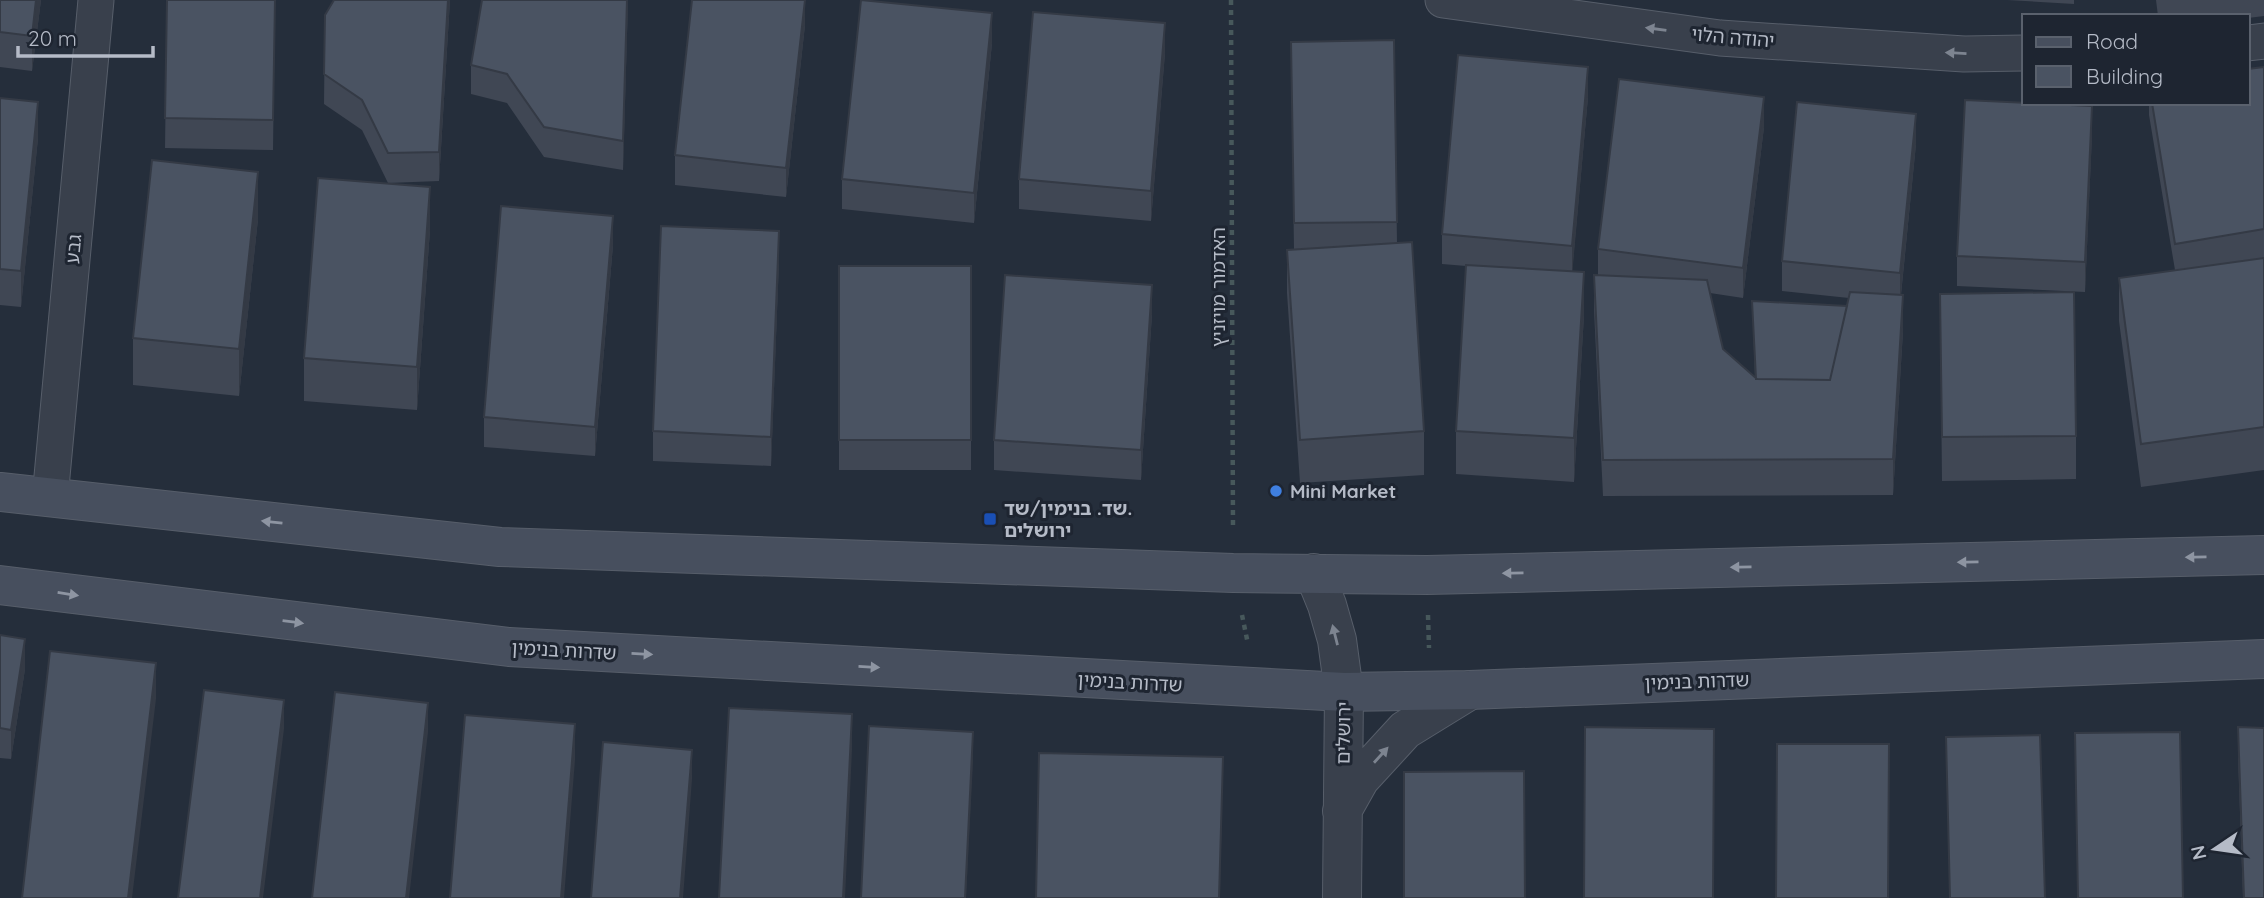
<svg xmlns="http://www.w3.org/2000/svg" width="2264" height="898" viewBox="0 0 2264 898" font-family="Quicksand,'Noto Sans Hebrew',sans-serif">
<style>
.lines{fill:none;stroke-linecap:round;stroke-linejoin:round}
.minor-casing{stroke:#575e6a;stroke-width:37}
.tertiary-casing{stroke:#575e6a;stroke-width:40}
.secondary-casing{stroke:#575e6a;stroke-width:40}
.path{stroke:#47585b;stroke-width:4.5;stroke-dasharray:5 5;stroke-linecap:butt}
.minor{stroke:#39404c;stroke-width:35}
.tertiary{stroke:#39404c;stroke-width:38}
.secondary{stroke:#474f5e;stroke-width:38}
.wall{fill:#404754}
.shaded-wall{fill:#343a45}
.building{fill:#4a5362;stroke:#343a45;stroke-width:2}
.oneway{fill:#7d8490}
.oneway2{fill:#8e95a2}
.shop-dot{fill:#3f7fe0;stroke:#1e2531;stroke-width:2.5}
.transit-dot{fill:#1a4fb4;stroke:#1e2531;stroke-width:2.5}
.labels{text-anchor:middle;stroke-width:6;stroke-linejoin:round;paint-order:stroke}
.street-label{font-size:19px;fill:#b5bbc7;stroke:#1e2531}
.poi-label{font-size:19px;font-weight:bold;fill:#b5bbc7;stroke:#1e2531;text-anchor:start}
</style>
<rect width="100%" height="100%" fill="#252e3b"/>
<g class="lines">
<g class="minor-casing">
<path id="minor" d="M 1443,0 L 1720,38 L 1964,54 L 2024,53
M 2248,43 L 2264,41
M 50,498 L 96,0"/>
</g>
<g class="tertiary-casing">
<path id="tertiary" d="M 1314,573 L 1327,605 L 1337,640 L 1344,692 L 1342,898
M 1342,811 L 1360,779 L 1405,730 L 1470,690"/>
</g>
<g class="secondary-casing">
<path id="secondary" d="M 0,492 L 500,547 L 1233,573 L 1427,575 L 2264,555
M 0,585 L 509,647 L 1344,692 L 1470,690 L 2264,659"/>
</g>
<path class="path" d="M 1231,0 L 1233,530
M 1242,615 L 1248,644
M 1428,615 L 1429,648"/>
<use href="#minor" class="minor"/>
<use href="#tertiary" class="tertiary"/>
<use href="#secondary" class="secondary"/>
</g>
<path class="wall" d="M 0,0 L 41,0 L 32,71 L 0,67 Z
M 167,0 L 275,0 L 273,150 L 165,148 Z
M 450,0 L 439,181 L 388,183 L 362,130 L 324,104 L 325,15 Z
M 482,0 L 628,0 L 623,170 L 544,157 L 507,103 L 471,94 L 471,65 Z
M 2007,0 L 2074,0 L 2074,4 Z
M 2156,0 L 2264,0 L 2264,16 L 2248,18 L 2248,16 L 2158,16 Z
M 805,25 L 786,197 L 675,185 L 675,155 Z
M 1394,40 L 1397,243 L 1424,431 L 1424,475 L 1300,483 L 1287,293 L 1287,250 L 1294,250 L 1291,42 Z
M 992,43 L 974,223 L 842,209 L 842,179 Z
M 1165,53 L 1151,221 L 1019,209 L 1019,179 Z
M 2264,67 L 2264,470 L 2141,487 L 2119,321 L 2119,278 L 2175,270 L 2149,115 L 2149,103 L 2248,103 Z
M 1588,97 L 1572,272 L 1584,315 L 1574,482 L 1456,474 L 1456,431 L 1466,266 L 1442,264 L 1442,234 Z
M 0,98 L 38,138 L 21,307 L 0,305 Z
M 1764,127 L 1743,298 L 1710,293 L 1723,349 L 1755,378 L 1752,301 L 1847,306 L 1849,298 L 1782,291 L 1782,261 L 1916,144 L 1901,295 L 1903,331 L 1893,495 L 1603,496 L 1594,310 L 1594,275 L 1598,275 L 1598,249 Z
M 2092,135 L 2085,292 L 1957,286 L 1957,256 Z
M 258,219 L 239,396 L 133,385 L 133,338 Z
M 430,230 L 417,410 L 304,401 L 304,358 Z
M 613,245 L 595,456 L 484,447 L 484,417 Z
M 779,261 L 771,466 L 653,461 L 653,431 Z
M 839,266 L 971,266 L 971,470 L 839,470 Z
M 1940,294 L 2076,436 L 2076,479 L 1942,481 Z
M 1152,314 L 1141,480 L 994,470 L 994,440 Z
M 0,635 L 25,669 L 11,759 L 0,758 Z
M 2238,727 L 2264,898 L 2243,898 L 2238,757 Z
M 1946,737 L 2045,898 L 1950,898 Z"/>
<path class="shaded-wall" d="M 36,0 L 41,0 L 32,71 L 32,36 Z
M 448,0 L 450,0 L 439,181 L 439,152 Z
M 627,0 L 628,0 L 623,170 L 623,141 Z
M 805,0 L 805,25 L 786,197 L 786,168 Z
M 992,13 L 992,43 L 974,223 L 974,193 Z
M 1165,23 L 1165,53 L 1151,221 L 1151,191 Z
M 1588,67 L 1588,97 L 1572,276 L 1572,246 Z
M 1764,97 L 1764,127 L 1743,298 L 1743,268 Z
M 38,102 L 38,138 L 21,307 L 21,271 Z
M 2092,106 L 2092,135 L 2085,292 L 2085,262 Z
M 1916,114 L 1916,144 L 1900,303 L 1900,273 Z
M 258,172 L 258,219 L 239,396 L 239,349 Z
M 430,187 L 430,230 L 417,410 L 417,367 Z
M 613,216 L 613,245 L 595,456 L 595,427 Z
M 779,231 L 779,261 L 771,466 L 771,437 Z
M 1584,272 L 1584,315 L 1574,482 L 1574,438 Z
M 1152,285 L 1152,314 L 1141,480 L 1141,450 Z
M 1903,295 L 1903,331 L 1893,495 L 1893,459 Z
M 25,639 L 25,669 L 11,759 L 11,730 Z
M 156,663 L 156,699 L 132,898 L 128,898 Z
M 284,700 L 284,729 L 263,898 L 260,898 Z
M 428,703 L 428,732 L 409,898 L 406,898 Z
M 852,714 L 852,750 L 845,898 L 843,898 Z
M 575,724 L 575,760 L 564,898 L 561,898 Z
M 973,732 L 973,762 L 966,898 L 965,898 Z
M 692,750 L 692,779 L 683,898 L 680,898 Z
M 1223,757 L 1220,898 L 1219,898 Z"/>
<path class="building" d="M 0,0 L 36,0 L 32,36 L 0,32 Z
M 167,0 L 275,0 L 273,120 L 165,118 Z
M 334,0 L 448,0 L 439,152 L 388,153 L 362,100 L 324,74 L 325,15 Z
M 482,0 L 627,0 L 623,141 L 544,127 L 507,74 L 471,65 Z
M 692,0 L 805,0 L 786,168 L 675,155 Z
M 861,0 L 992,13 L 974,193 L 842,179 Z
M 1033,12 L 1165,23 L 1151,191 L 1019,179 Z
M 1394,40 L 1397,222 L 1294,223 L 1291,42 Z
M 1458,55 L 1588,67 L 1572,246 L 1442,234 Z
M 2264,67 L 2264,229 L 2175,244 L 2152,103 L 2248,103 L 2248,69 Z
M 1619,79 L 1764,97 L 1743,268 L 1598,249 Z
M 0,98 L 38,102 L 21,271 L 0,269 Z
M 1965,100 L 2092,106 L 2085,262 L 1957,256 Z
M 1797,102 L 1916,114 L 1900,273 L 1782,261 Z
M 152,160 L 258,172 L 239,349 L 133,338 Z
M 318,178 L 430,187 L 417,367 L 304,358 Z
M 501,206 L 613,216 L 595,427 L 484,417 Z
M 661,226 L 779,231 L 771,437 L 653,431 Z
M 1412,242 L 1424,431 L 1300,440 L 1287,250 Z
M 2264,258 L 2264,427 L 2141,444 L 2119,278 Z
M 1466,265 L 1584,272 L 1574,438 L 1456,431 Z
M 839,266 L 971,266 L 971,440 L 839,440 Z
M 1005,275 L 1152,285 L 1141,450 L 994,440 Z
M 1594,275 L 1707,280 L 1723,349 L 1757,379 L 1830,380 L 1850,292 L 1903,295 L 1893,459 L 1603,460 Z
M 2074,292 L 2076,436 L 1942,437 L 1940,294 Z
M 1752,301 L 1847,306 L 1830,380 L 1756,379 Z
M 0,635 L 25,639 L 11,730 L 0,728 Z
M 50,651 L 156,663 L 128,898 L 22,898 Z
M 204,690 L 284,700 L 260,898 L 178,898 Z
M 335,692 L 428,703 L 406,898 L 312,898 Z
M 729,708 L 852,714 L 843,898 L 719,898 Z
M 465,715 L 575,724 L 561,898 L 450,898 Z
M 869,726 L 973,732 L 965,898 L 861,898 Z
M 1585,727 L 1714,729 L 1713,898 L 1584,898 Z
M 2238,727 L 2264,728 L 2264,898 L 2244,898 Z
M 2180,732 L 2183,898 L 2078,898 L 2075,733 Z
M 2040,735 L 2045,898 L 1950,898 L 1946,737 Z
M 603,742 L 692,750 L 680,898 L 591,898 Z
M 1777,744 L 1889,744 L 1888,898 L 1776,898 Z
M 1039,753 L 1223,757 L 1219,898 L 1036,898 Z
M 1524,771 L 1525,898 L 1404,898 L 1404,772 Z"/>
<defs><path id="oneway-solid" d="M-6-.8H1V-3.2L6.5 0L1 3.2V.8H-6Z" transform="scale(1.75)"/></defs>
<g class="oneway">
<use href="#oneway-solid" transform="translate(1656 29) rotate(-172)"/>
<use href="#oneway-solid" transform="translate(1956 53) rotate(-177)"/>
<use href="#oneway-solid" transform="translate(1335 635) rotate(-104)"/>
<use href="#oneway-solid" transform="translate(1381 755) rotate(-48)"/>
</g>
<g class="oneway2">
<use href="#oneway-solid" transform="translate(272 522) rotate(-174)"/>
<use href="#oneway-solid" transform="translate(2196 557) rotate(179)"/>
<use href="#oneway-solid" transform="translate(1968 562) rotate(179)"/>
<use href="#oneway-solid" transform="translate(1741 567) rotate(179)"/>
<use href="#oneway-solid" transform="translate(1513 573) rotate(179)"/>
<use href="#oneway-solid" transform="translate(68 594) rotate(9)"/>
<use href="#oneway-solid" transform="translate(293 622) rotate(7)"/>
<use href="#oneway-solid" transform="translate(642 654) rotate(3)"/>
<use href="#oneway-solid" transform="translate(869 667) rotate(3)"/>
</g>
<circle class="shop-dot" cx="1276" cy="491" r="7"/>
<rect class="transit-dot" x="983" y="512" width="14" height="14" rx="3.5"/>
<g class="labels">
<g class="street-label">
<text transform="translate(1733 37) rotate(5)" y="7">יהודה הלוי</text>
<text transform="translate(73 249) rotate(-85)" y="7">גבע</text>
<text transform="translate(1218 287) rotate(-90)" y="7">האדמור מויזניץ</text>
<text transform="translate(564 650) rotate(3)" y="7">שדרות בנימין</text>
<text transform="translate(1697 681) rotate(-2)" y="7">שדרות בנימין</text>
<text transform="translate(1130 682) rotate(3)" y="7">שדרות בנימין</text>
<text transform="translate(1343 733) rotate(-89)" y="7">ירושלים</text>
</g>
<g class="poi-label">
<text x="1290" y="498">Mini Market</text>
<text x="1004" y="515">שד. בנימין/שד.<tspan x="1004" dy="22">ירושלים</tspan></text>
</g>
</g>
<rect x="2022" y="14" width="228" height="91" fill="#1e2531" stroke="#5a616d" stroke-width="2"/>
<rect x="2036" y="37" width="35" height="10" fill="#474f5e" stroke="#5a616d" stroke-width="2"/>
<text x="2086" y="49" font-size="21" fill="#b5bbc7">Road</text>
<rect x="2036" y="66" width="35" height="21" fill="#4a5362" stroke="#5a616d" stroke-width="2"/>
<text x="2086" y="84" font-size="21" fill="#b5bbc7">Building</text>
<g transform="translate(2215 849) rotate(257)" stroke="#1e2531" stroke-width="5" paint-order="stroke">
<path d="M0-5L12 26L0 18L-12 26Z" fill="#b5bbc7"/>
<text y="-10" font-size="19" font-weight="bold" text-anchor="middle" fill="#b5bbc7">N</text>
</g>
<path d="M18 46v10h135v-10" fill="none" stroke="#b5bbc7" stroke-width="3.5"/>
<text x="28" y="46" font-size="21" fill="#b5bbc7" stroke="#1e2531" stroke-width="5" paint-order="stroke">20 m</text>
</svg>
